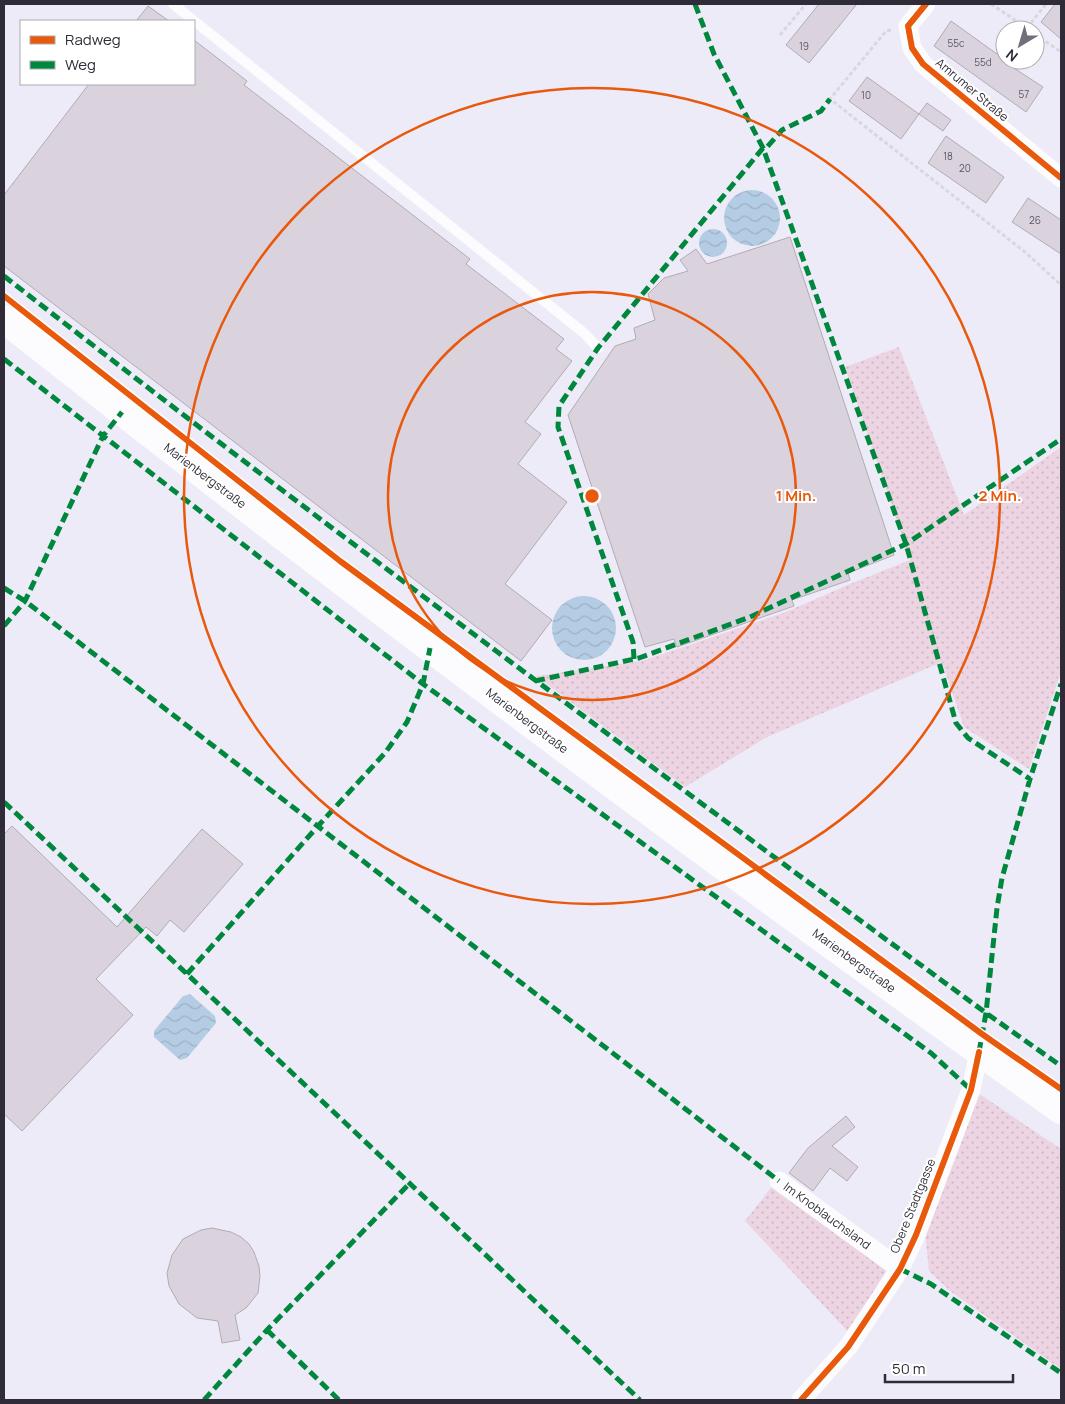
<svg xmlns="http://www.w3.org/2000/svg" width="1065" height="1404" viewBox="0 0 1065 1404" font-family="Manrope,sans-serif">
<style>
.grass{fill:url(#grass-dots)}
.water{fill:url(#water-waves)}
.building{fill:#dad3de;stroke:#b1abb5}
.lines{fill:none;stroke-linecap:round;stroke-linejoin:round}
.path{stroke:#d8d7db;stroke-width:3;stroke-dasharray:4 2.5;stroke-linecap:butt}
.service{stroke:#fcfcfe;stroke-width:10}
.minor{stroke:#fcfcfe;stroke-width:19}
.secondary{stroke:#fcfcfe;stroke-width:28}
.quiet{stroke:#00873e;stroke-width:5;stroke-dasharray:10 5;stroke-linecap:butt}
.cycleway-casing{stroke:#fff;stroke-width:9}
.cycleway{stroke:#e8590c;stroke-width:6}
.ring{fill:none;stroke:#e8590c;stroke-width:2.5}
.labels{text-anchor:middle;stroke-width:4;stroke-linejoin:round;paint-order:stroke}
.number-label{font-size:10px;fill:#5a5661}
.street-label{font-size:12px;fill:#2f2c37;stroke:#fff}
.centre{fill:#e8590c;stroke:#fff;stroke-width:2.5}
.ring-label{font-size:15px;text-anchor:middle;font-weight:bold;fill:#e8590c;stroke:#fff;stroke-width:4;stroke-linejoin:round;paint-order:stroke}
</style>
<defs>
<pattern id="grass-dots" width="8" height="8" patternUnits="userSpaceOnUse" patternTransform="scale(1.25)"><rect width="8" height="8" fill="#ecd4e3"/><path d="M2 2h.1M6 6h.1" fill="none" stroke="#cbb6c3" stroke-width="1.8" stroke-linecap="round"/></pattern>
<pattern id="water-waves" width="16" height="10" patternUnits="userSpaceOnUse" patternTransform="scale(1.25)"><rect width="16" height="10" fill="#b5cde4"/><path d="M0 5q4-4 8 0t8 0" fill="none" stroke="#9cb0c4"/></pattern>
</defs>
<rect width="100%" height="100%" fill="#eeebf8"/>
<path class="grass" d="M 899,347 L 964,515 L 1061,447 L 1061,671 L 1029,769 L 964,727 L 942,662 L 767,737 L 685,787 L 536,676 L 642,661 L 786,612 L 850,584 L 910,560 L 845,367 Z
M 978,1093 L 1061,1149 L 1061,1369 L 950,1291 L 929,1271 L 925,1232 Z
M 774,1184 L 888,1267 L 849,1333 L 745,1221 Z"/>
<path class="water" d="M724 218a28 28 0 1 1 56 0a28 28 0 1 1-56 0Z
M699 243a14 14 0 1 1 28 0a14 14 0 1 1-28 0Z
M552 628a32 32 0 1 1 64 0a32 32 0 1 1-64 0Z
M 190,994 L 215,1016 L 216,1023 L 187,1058 L 180,1060 L 154,1037 L 154,1031 L 183,996 Z"/>
<path class="building" d="M 819,4 L 857,4 L 809,63 L 786,45 Z
M 1055,4 L 1061,4 L 1061,39 L 1041,22 Z
M 148,6 L 169,21 L 136,21 Z
M 951,21 L 1004,59 L 1003,61 L 1043,87 L 1026,112 L 934,46 Z
M 194,40 L 247,81 L 244,85 L 470,259 L 466,264 L 564,339 L 556,349 L 572,361 L 525,422 L 541,434 L 518,464 L 567,502 L 505,584 L 552,620 L 521,661 L 4,266 L 4,195 L 89,84 L 194,84 Z
M 867,77 L 919,114 L 901,139 L 849,101 Z
M 927,103 L 951,120 L 943,131 L 919,114 Z
M 946,136 L 1004,177 L 986,203 L 928,163 Z
M 1028,198 L 1061,220 L 1061,254 L 1012,222 Z
M 790,237 L 894,555 L 848,573 L 850,580 L 792,600 L 794,606 L 677,647 L 674,639 L 645,647 L 568,415 L 615,346 L 636,339 L 634,328 L 655,320 L 648,294 L 664,278 L 688,271 L 680,260 L 696,249 L 707,264 Z
M 12,826 L 117,927 L 202,829 L 243,864 L 184,932 L 170,920 L 157,936 L 146,927 L 96,979 L 133,1015 L 22,1131 L 4,1114 L 4,834 Z
M 846,1116 L 855,1127 L 832,1146 L 858,1167 L 847,1181 L 830,1168 L 813,1191 L 789,1173 L 808,1148 Z
M 212,1228 L 231,1232 L 241,1237 L 249,1244 L 254,1252 L 259,1266 L 260,1276 L 258,1293 L 246,1308 L 235,1315 L 240,1340 L 222,1343 L 218,1321 L 197,1318 L 179,1304 L 169,1286 L 167,1273 L 172,1255 L 183,1239 L 201,1230 Z"/>
<g class="lines">
<path class="path" d="M 991,4 L 1030,30
M 1027,28 L 1046,4
M 891,30 L 886,31 L 830,99 L 1025,252 L 1061,285
M 1035,34 L 1061,52
M 780,35 L 806,4"/>
<path class="service" d="M 173,4 L 584,333 L 598,348"/>
<path class="minor" d="M 926,4 L 908,26 L 912,48 L 923,64 L 1061,178
M 779,1181 L 900,1269
M 801,1400 L 848,1347 L 900,1269 L 916,1235 L 971,1090 L 979,1052"/>
<path class="secondary" d="M 4,319 C 349,592 702,855 1061,1110"/>
<path class="quiet" d="M 695,4 L 714,54 L 763,148 L 906,544 L 956,723 L 968,738 L 1030,779
M 4,276 C 326,528 656,770 986,1013 L 1061,1066
M 4,359 L 423,684 L 931,1053 L 971,1090
M 4,588 L 25,601 L 779,1181
M 4,626 L 25,601 L 103,436 L 122,412
M 634,659 L 633,642 L 558,427 L 559,406 L 598,348 L 763,148 L 767,147 L 782,130 L 821,111 L 830,99
M 535,681 L 639,658 L 750,617 L 906,544 L 1061,439
M 4,802 L 640,1400
M 187,974 L 318,826 L 385,753 L 407,722 L 423,684 L 430,648
M 979,1052 L 986,1013 L 997,908 L 1002,878 L 1030,779 L 1061,684
M 900,1269 L 931,1284 L 1061,1373
M 267,1330 L 339,1400
M 204,1400 L 267,1330 L 410,1183"/>
<g class="cycleway-casing">
<path id="cycleway" d="M 926,4 L 908,26 L 912,48 L 923,64 L 1061,178
M 4,296 L 340,561 L 982,1034 L 1061,1089
M 801,1400 L 848,1347 L 900,1269 L 916,1235 L 971,1090 L 979,1052"/>
</g>
<use href="#cycleway" class="cycleway"/>
</g>
<g class="ring">
<circle cx="592" cy="496" r="204"/>
<circle cx="592" cy="496" r="408"/>
</g>
<g class="labels">
<g class="number-label">
<text x="956" y="47">55c</text>
<text x="804" y="50">19</text>
<text x="983" y="66">55d</text>
<text x="1024" y="98">57</text>
<text x="866" y="99">10</text>
<text x="948" y="160">18</text>
<text x="965" y="172">20</text>
<text x="1035" y="224">26</text>
</g>
<g class="street-label">
<text transform="translate(972 90) rotate(40)" y="4">Amrumer Straße</text>
<text transform="translate(205 476) rotate(37)" y="4">Marienbergstraße</text>
<text transform="translate(527 721) rotate(37)" y="4">Marienbergstraße</text>
<text transform="translate(854 961) rotate(36)" y="4">Marienbergstraße</text>
<text transform="translate(913 1206) rotate(-68)" y="4">Obere Stadtgasse</text>
<text transform="translate(827 1216) rotate(36)" y="4">Im Knoblauchsland</text>
</g>
</g>
<circle cx="592" cy="496" r="8" class="centre"/>
<g class="ring-label">
<text x="796" y="501">1 Min.</text>
<text x="1000" y="501">2 Min.</text>
</g>
<rect width="1065" height="1404" fill="none" stroke="#2f2c37" stroke-width="10"/>
<rect x="20" y="20" width="175" height="65" fill="#ffffff" stroke="#acabaf"/>
<rect x="30" y="36" width="25" height="8" fill="#e8590c" stroke="#acabaf"/>
<text x="65" y="45" font-size="15" fill="#2f2c37">Radweg</text>
<rect x="30" y="61" width="25" height="8" fill="#00873e" stroke="#acabaf"/>
<text x="65" y="70" font-size="15" fill="#2f2c37">Weg</text>
<g transform="translate(1020 45) rotate(218)"><circle r="24" fill="#ffffff" stroke="#acabaf"/>
<path d="M0-4L9 19L0 12L-9 19Z" fill="#726f7b"/>
<text y="-8" font-size="14" font-weight="bold" text-anchor="middle" fill="#2f2c37">N</text>
</g>
<path d="M885 1374v8h128v-8" fill="none" stroke="#2f2c37" stroke-width="2.5"/>
<text x="892" y="1374" font-size="15" fill="#2f2c37" stroke="#ffffff" stroke-width="4" paint-order="stroke">50 m</text>
</svg>
